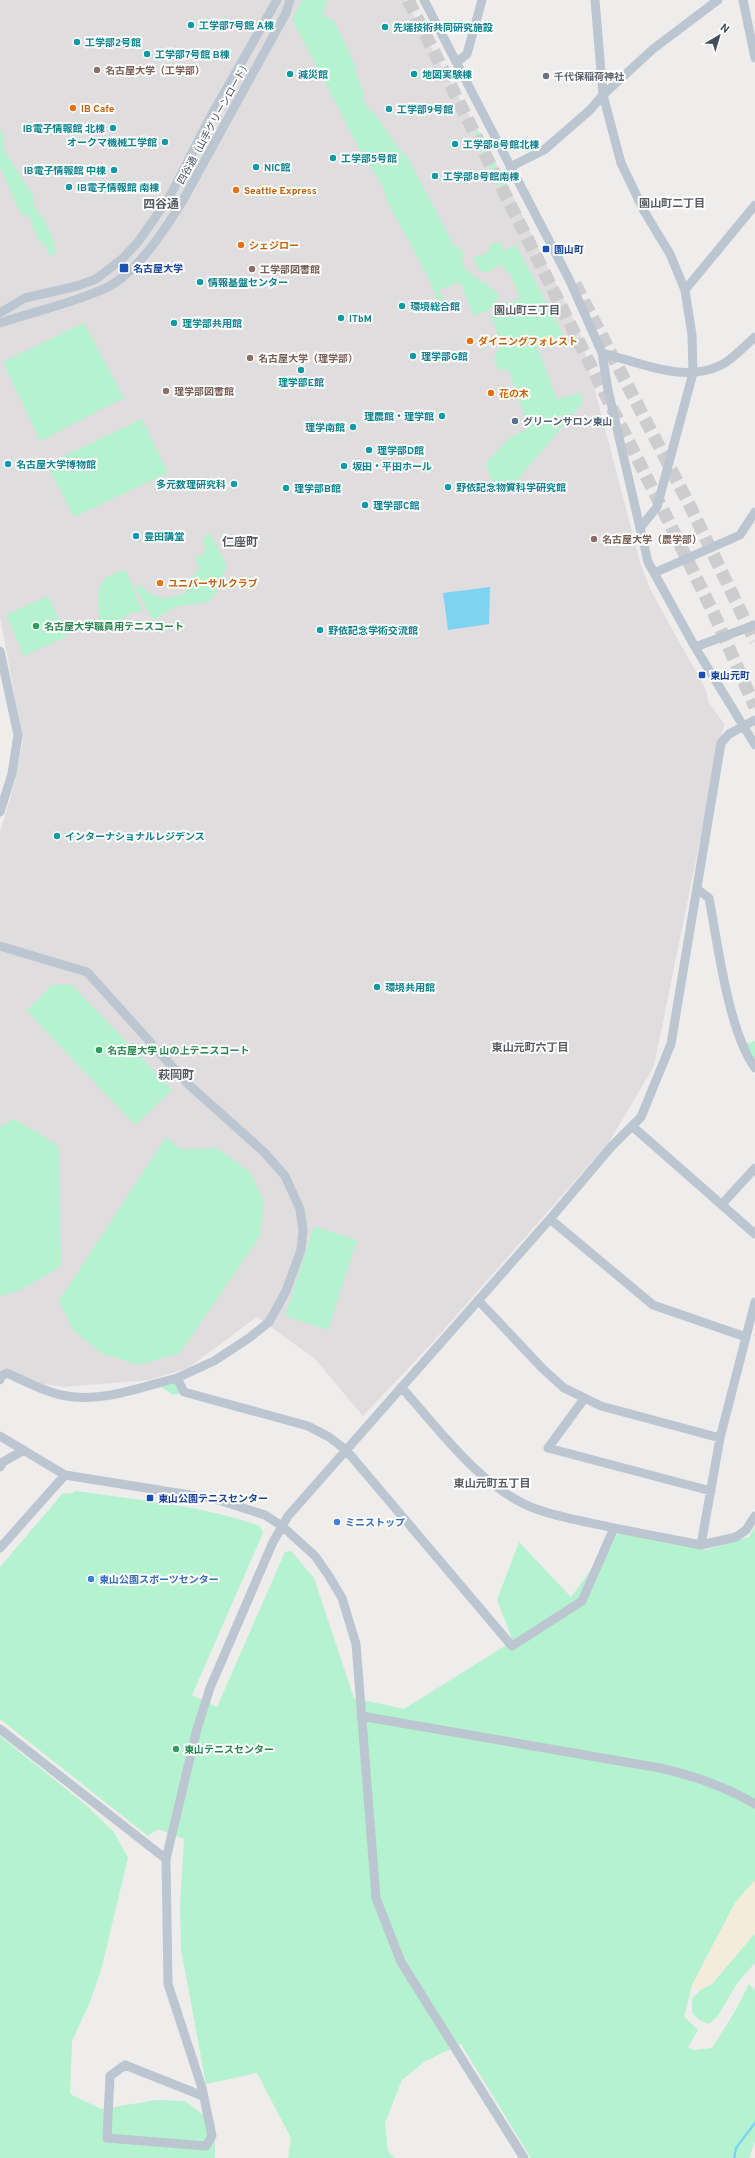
<svg xmlns="http://www.w3.org/2000/svg" width="755" height="2158" viewBox="0 0 755 2158" font-family="Overpass,'Noto Sans JP',sans-serif">
<style>
.education{fill:#e0ddde}
.green{fill:#b5f2d0}
.sand{fill:#f3ecda}
.water{fill:#7fd3f2}
.lines{fill:none;stroke-linecap:round;stroke-linejoin:round}
.stream{stroke:#7fd3f2;stroke-width:2.5}
.highway-tunnel{stroke:#cdcccf;stroke-width:13;stroke-dasharray:13 6;stroke-linecap:butt}
.minor{stroke:#bbc6d0;stroke-width:9}
.culture-dot{fill:#0f9aa8;stroke:#fff;stroke-width:1.5}
.education-dot{fill:#8d6e63;stroke:#fff;stroke-width:1.5}
.worship-dot{fill:#6b7280;stroke:#fff;stroke-width:1.5}
.food-dot{fill:#e8710a;stroke:#fff;stroke-width:1.5}
.transit-dot{fill:#1a4fb4;stroke:#fff;stroke-width:1.5}
.service-dot{fill:#5c6f8a;stroke:#fff;stroke-width:1.5}
.leisure-dot{fill:#2e9e5b;stroke:#fff;stroke-width:1.5}
.shop-dot{fill:#3f7fe0;stroke:#fff;stroke-width:1.5}
.labels{text-anchor:middle;stroke-width:4;stroke-linejoin:round;paint-order:stroke}
.culture-label{font-size:10px;font-weight:bold;fill:#0d838f;stroke:#fff;text-anchor:start}
.education-label{font-size:10px;font-weight:bold;fill:#785e54;stroke:#fff;text-anchor:start}
.worship-label{font-size:10px;font-weight:bold;fill:#5b616d;stroke:#fff;text-anchor:start}
.food-label{font-size:10px;font-weight:bold;fill:#c56008;stroke:#fff;text-anchor:start}
.street-label{font-size:10px;fill:#434e5b;stroke:#fff}
.transit-label{font-size:10px;font-weight:bold;fill:#164399;stroke:#fff;text-anchor:start}
.service-label{font-size:10px;font-weight:bold;fill:#4e5e75;stroke:#fff;text-anchor:start}
.leisure-label{font-size:10px;font-weight:bold;fill:#27864d;stroke:#fff;text-anchor:start}
.shop-label{font-size:10px;font-weight:bold;fill:#366cbe;stroke:#fff;text-anchor:start}
.neighbourhood-label{font-size:11px;font-weight:bold;fill:#585c62;stroke:#fff}
.quarter-label{font-size:12px;font-weight:bold;fill:#585c62;stroke:#fff}
</style>
<rect width="100%" height="100%" fill="#efecec"/>
<path class="education" d="M 0,0 L 405,0 L 502,174 L 580,333 L 640,562 L 650,589 L 706,690 L 708,701 L 725,725 L 722,732 L 654,1066 L 609,1142 L 433,1342 L 363,1416 L 315,1359 L 257,1317 L 188,1368 L 149,1380 L 65,1387 L 0,1378 L 0,832 L 16,779 L 23,739 L 0,617 Z"/>
<path class="green" d="M 302,0 L 327,0 L 323,15 L 334,21 L 356,67 C 354,76 361,82 363,91 C 364,101 364,107 374,113 L 399,149 L 407,156 L 454,246 L 462,249 C 462,273 467,270 484,283 C 489,286 494,291 499,295 C 496,309 486,311 474,316 L 460,282 L 439,290 L 446,305 L 445,311 L 442,311 L 429,279 L 387,201 L 383,187 L 362,154 L 292,19 Z
M 0,128 L 4,137 L 4,150 L 33,196 L 34,207 L 43,218 L 53,239 L 56,253 L 50,256 L 44,243 L 38,240 L 29,216 L 21,214 L 0,167 Z
M 478,129 L 509,194 L 502,191 L 475,140 L 474,136 Z
M 501,242 L 503,251 L 516,245 L 564,336 L 537,347 L 557,399 L 582,393 L 582,404 L 517,480 L 496,493 L 486,463 L 512,436 L 529,428 L 508,369 L 499,371 L 494,358 L 501,343 L 491,314 L 504,303 L 513,302 L 520,297 L 510,274 L 500,264 L 489,272 L 479,271 L 473,256 L 487,254 L 492,243 Z
M 84,323 L 124,398 L 40,441 L 3,362 Z
M 142,419 L 168,473 L 74,517 L 47,464 Z
M 209,532 L 227,566 L 215,595 L 208,602 L 175,607 L 153,620 L 135,587 L 140,585 C 157,601 165,600 186,593 L 191,577 L 199,571 L 196,558 L 206,551 L 203,540 Z
M 126,570 L 142,611 L 128,614 L 120,623 L 109,628 L 100,624 C 99,611 95,592 104,580 C 108,574 119,572 126,570 Z
M 48,596 L 67,636 L 24,656 L 6,615 Z
M 52,985 L 72,985 L 172,1090 L 135,1125 L 27,1011 Z
M 755,1041 L 755,1060 L 746,1044 Z
M 14,1119 L 59,1146 L 61,1266 L 21,1290 L 0,1296 L 0,1127 Z
M 166,1137 L 182,1150 L 217,1148 L 250,1172 L 264,1202 L 260,1236 L 180,1353 L 139,1365 L 101,1353 L 73,1330 L 59,1301 Z
M 314,1226 L 357,1240 L 328,1330 L 285,1316 Z
M 175,1380 L 182,1393 L 173,1395 L 158,1385 Z
M 76,1491 C 138,1500 200,1505 260,1526 L 263,1533 L 192,1695 L 217,1707 L 285,1552 L 291,1551 L 314,1578 L 354,1698 L 404,1709 L 513,1641 L 497,1600 L 519,1542 L 571,1597 L 619,1532 L 706,1550 L 749,1537 L 755,1527 L 755,1880 L 735,1903 L 692,1985 L 684,2017 L 698,2030 L 688,2047 L 693,2050 L 712,2048 L 737,2008 L 749,1984 L 755,1990 L 755,2141 L 749,2158 L 531,2158 L 461,2044 L 424,2062 L 402,2080 L 385,2123 L 388,2151 L 395,2158 L 288,2158 L 291,2138 L 257,2073 L 206,2084 L 181,1949 L 180,1905 L 184,1839 L 158,1829 L 148,1836 L 0,1719 L 0,1567 L 63,1493 L 70,1494 Z
M 0,1736 L 86,1805 L 114,1832 L 128,1858 L 101,1970 L 90,2002 L 72,2041 L 70,2094 L 101,2109 L 157,2100 L 185,2101 L 215,2124 L 215,2158 L 0,2158 Z
M 755,1933 L 755,1963 L 738,1982 L 717,2017 L 709,2024 L 699,2020 L 692,2013 L 692,1999 L 700,1990 L 712,1984 Z"/>
<path class="sand" d="M 755,1880 L 755,1933 L 712,1984 L 700,1990 L 692,1985 L 735,1903 Z"/>
<path class="water" d="M 490,587 L 489,624 L 448,630 L 443,593 Z"/>
<g class="lines">
<path class="stream" d="M 734,2158 L 736,2148 L 755,2123"/>
<path class="highway-tunnel" d="M 408,0 L 667,518 L 714,614 L 755,707
M 575,284 L 690,506 L 755,641"/>
<path class="minor" d="M 424,0 L 569,279 L 602,353 L 608,390 L 648,562 L 695,647 L 755,745
M 595,0 L 603,95 L 621,163 L 644,211 L 670,254 L 685,290 L 692,335 L 693,373 L 657,507 L 640,528
M 743,0 L 755,58
M 457,62 L 467,54 L 482,0
M 510,167 L 544,150 L 590,110 L 603,95 L 653,49 L 718,0
M 685,290 L 755,205
M 0,313 L 25,298 L 77,286 L 96,279 L 122,259 L 138,242 L 170,196 L 211,116 L 277,0
M 0,323 C 33,312 77,302 108,287 C 138,271 164,231 182,202 L 286,13 L 290,0
M 602,353 C 639,362 682,383 719,366 C 732,361 744,346 755,337
M 654,573 L 740,535 L 755,512
M 695,647 L 755,625
M 0,651 L 18,735 L 12,774 L 0,812
M 697,889 L 709,898 C 718,945 728,1030 755,1068
M 0,946 L 87,972 L 188,1084 L 264,1152 L 285,1176 L 300,1209 L 303,1230 L 301,1250 L 286,1291 L 269,1322 L 249,1338 L 214,1361 L 177,1378 L 184,1392 L 308,1426 L 329,1437 L 346,1450 L 512,1646 L 582,1601 L 614,1528 L 701,1545 L 736,1537 L 746,1530 L 755,1516
M 632,1126 L 755,1234
M 722,1204 L 755,1168
M 550,1219 L 653,1305 L 746,1337
M 478,1300 L 543,1369 L 564,1388 L 601,1406 L 720,1438
M 0,1380 L 1,1376 L 7,1373 C 24,1381 43,1391 61,1395 C 100,1404 140,1387 177,1378
M 401,1387 C 441,1431 480,1488 536,1509 C 561,1518 588,1522 614,1528
M 584,1399 L 548,1448 L 711,1491
M 0,1436 L 65,1475 L 215,1499 L 265,1515 L 282,1526 L 315,1556 L 329,1576 L 342,1598 L 356,1644 L 376,1898 L 401,1962 L 524,2158
M 0,1467 L 3,1462 L 24,1450
M 701,1545 L 720,1438 L 755,1302
M 0,1548 L 65,1475
M 361,1716 L 660,1768 C 695,1776 725,1786 755,1804
M 0,1729 L 166,1859
M 203,2096 L 125,2065 L 110,2076 L 107,2138 L 206,2146 L 212,2136 L 202,2088 L 168,1984 L 166,1859 L 197,1729 L 210,1688 L 273,1542 L 288,1516 L 550,1219 L 611,1147 L 641,1117 L 671,1044 L 721,743 L 729,734 L 755,720"/>
</g>
<g class="culture-dot">
<circle cx="191" cy="25" r="4"/>
<circle cx="385" cy="27" r="4"/>
<circle cx="77" cy="42" r="4"/>
<circle cx="147" cy="54" r="4"/>
<circle cx="290" cy="74" r="4"/>
<circle cx="414" cy="74" r="4"/>
<circle cx="389" cy="109" r="4"/>
<circle cx="113" cy="128" r="4"/>
<circle cx="165" cy="142" r="4"/>
<circle cx="455" cy="144" r="4"/>
<circle cx="333" cy="158" r="4"/>
<circle cx="256" cy="167" r="4"/>
<circle cx="114" cy="170" r="4"/>
<circle cx="435" cy="176" r="4"/>
<circle cx="69" cy="187" r="4"/>
<circle cx="200" cy="282" r="4"/>
<circle cx="402" cy="306" r="4"/>
<circle cx="341" cy="318" r="4"/>
<circle cx="174" cy="323" r="4"/>
<circle cx="413" cy="356" r="4"/>
<circle cx="301" cy="370" r="4"/>
<circle cx="442" cy="416" r="4"/>
<circle cx="353" cy="427" r="4"/>
<circle cx="369" cy="450" r="4"/>
<circle cx="8" cy="464" r="4"/>
<circle cx="344" cy="466" r="4"/>
<circle cx="234" cy="484" r="4"/>
<circle cx="448" cy="487" r="4"/>
<circle cx="286" cy="488" r="4"/>
<circle cx="365" cy="505" r="4"/>
<circle cx="136" cy="536" r="4"/>
<circle cx="320" cy="630" r="4"/>
<circle cx="57" cy="836" r="4"/>
<circle cx="377" cy="987" r="4"/>
</g>
<g class="education-dot">
<circle cx="97" cy="70" r="4"/>
<circle cx="252" cy="269" r="4"/>
<circle cx="250" cy="358" r="4"/>
<circle cx="166" cy="391" r="4"/>
<circle cx="594" cy="539" r="4"/>
</g>
<circle class="worship-dot" cx="546" cy="76" r="4"/>
<g class="food-dot">
<circle cx="73" cy="108" r="4"/>
<circle cx="236" cy="190" r="4"/>
<circle cx="241" cy="245" r="4"/>
<circle cx="470" cy="341" r="4"/>
<circle cx="491" cy="393" r="4"/>
<circle cx="160" cy="583" r="4"/>
</g>
<g class="transit-dot">
<rect x="542" y="245" width="8" height="8" rx="2"/>
<rect x="119" y="263" width="10" height="10" rx="2"/>
<rect x="698" y="671" width="8" height="8" rx="2"/>
<rect x="146" y="1494" width="8" height="8" rx="2"/>
</g>
<circle class="service-dot" cx="515" cy="421" r="4"/>
<g class="leisure-dot">
<circle cx="36" cy="626" r="4"/>
<circle cx="99" cy="1050" r="4"/>
<circle cx="176" cy="1749" r="4"/>
</g>
<g class="shop-dot">
<circle cx="337" cy="1522" r="4"/>
<circle cx="91" cy="1579" r="4"/>
</g>
<g class="labels">
<g class="culture-label">
<text x="199" y="29">工学部7号館 A棟</text>
<text x="393" y="31">先端技術共同研究施設</text>
<text x="85" y="46">工学部2号館</text>
<text x="155" y="58">工学部7号館 B棟</text>
<text x="298" y="78">減災館</text>
<text x="422" y="78">地図実験棟</text>
<text x="397" y="113">工学部9号館</text>
<text x="105" y="132" text-anchor="end">IB電子情報館 北棟</text>
<text x="157" y="146" text-anchor="end">オークマ機械工学館</text>
<text x="463" y="148">工学部8号館北棟</text>
<text x="341" y="162">工学部5号館</text>
<text x="264" y="171">NIC館</text>
<text x="106" y="174" text-anchor="end">IB電子情報館 中棟</text>
<text x="443" y="180">工学部8号館南棟</text>
<text x="77" y="191">IB電子情報館 南棟</text>
<text x="208" y="286">情報基盤センター</text>
<text x="410" y="310">環境総合館</text>
<text x="349" y="322">ITbM</text>
<text x="182" y="327">理学部共用館</text>
<text x="421" y="360">理学部G館</text>
<text x="301" y="386" text-anchor="middle">理学部E館</text>
<text x="434" y="420" text-anchor="end">理農館・理学館</text>
<text x="345" y="431" text-anchor="end">理学南館</text>
<text x="377" y="454">理学部D館</text>
<text x="16" y="468">名古屋大学博物館</text>
<text x="352" y="470">坂田・平田ホール</text>
<text x="226" y="488" text-anchor="end">多元数理研究科</text>
<text x="456" y="491">野依記念物質科学研究館</text>
<text x="294" y="492">理学部B館</text>
<text x="373" y="509">理学部C館</text>
<text x="144" y="540">豊田講堂</text>
<text x="328" y="634">野依記念学術交流館</text>
<text x="65" y="840">インターナショナルレジデンス</text>
<text x="385" y="991">環境共用館</text>
</g>
<g class="education-label">
<text x="105" y="74">名古屋大学（工学部）</text>
<text x="260" y="273">工学部図書館</text>
<text x="258" y="362">名古屋大学（理学部）</text>
<text x="174" y="395">理学部図書館</text>
<text x="602" y="543">名古屋大学（農学部）</text>
</g>
<g class="worship-label">
<text x="554" y="80">千代保稲荷神社</text>
</g>
<g class="food-label">
<text x="81" y="112">IB Cafe</text>
<text x="244" y="194">Seattle Express</text>
<text x="249" y="249">シェジロー</text>
<text x="478" y="345">ダイニングフォレスト</text>
<text x="499" y="397">花の木</text>
<text x="168" y="587">ユニバーサルクラブ</text>
</g>
<g class="street-label">
<text transform="translate(213 122) rotate(-61)" y="4">四谷通（山手グリーンロード）</text>
</g>
<g class="transit-label">
<text x="554" y="253">園山町</text>
<text x="133" y="272">名古屋大学</text>
<text x="710" y="679">東山元町</text>
<text x="158" y="1502">東山公園テニスセンター</text>
</g>
<g class="service-label">
<text x="523" y="425">グリーンサロン東山</text>
</g>
<g class="leisure-label">
<text x="44" y="630">名古屋大学職員用テニスコート</text>
<text x="107" y="1054">名古屋大学 山の上テニスコート</text>
<text x="184" y="1753">東山テニスセンター</text>
</g>
<g class="shop-label">
<text x="345" y="1526">ミニストップ</text>
<text x="99" y="1583">東山公園スポーツセンター</text>
</g>
<g class="neighbourhood-label">
<text x="672" y="207">園山町二丁目</text>
<text x="527" y="314">園山町三丁目</text>
<text x="530" y="1051">東山元町六丁目</text>
<text x="492" y="1487">東山元町五丁目</text>
</g>
<g class="quarter-label">
<text x="161" y="208">四谷通</text>
<text x="240" y="546">仁座町</text>
<text x="176" y="1079">萩岡町</text>
</g>
</g>
<g transform="translate(719 36) rotate(38)" stroke="#ffffff" stroke-width="3" paint-order="stroke">
<path d="M0-3L7 15L0 10L-7 15Z" fill="#434e5b"/>
<text y="-6" font-size="11" font-weight="bold" text-anchor="middle" fill="#434e5b">N</text>
</g>
</svg>
